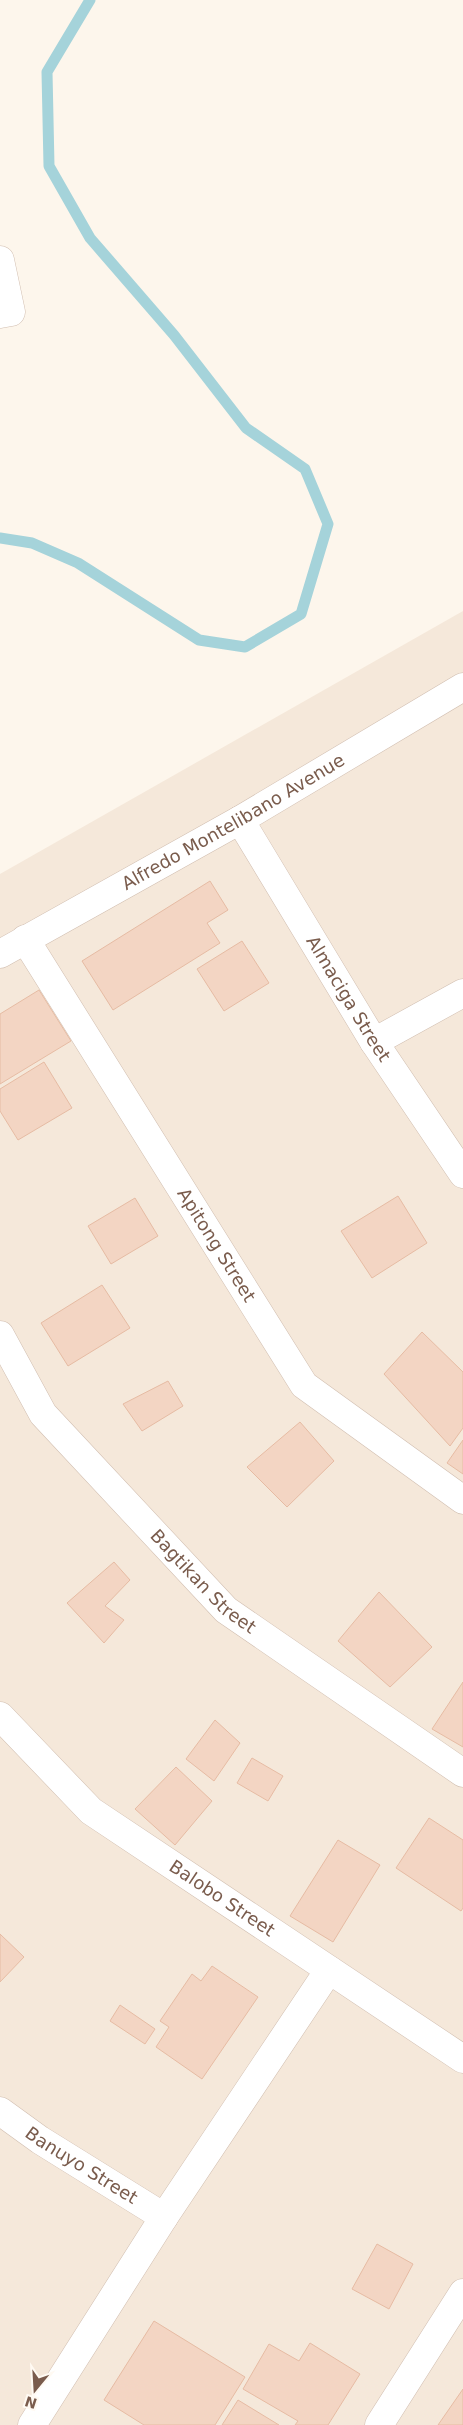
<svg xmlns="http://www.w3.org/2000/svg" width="463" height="2425" viewBox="0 0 463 2425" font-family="'DejaVu Sans',sans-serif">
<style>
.residential{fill:#f5e8da}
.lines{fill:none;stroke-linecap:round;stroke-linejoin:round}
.stream{stroke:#a5d3da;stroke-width:11}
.building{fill:#f3d5c3;stroke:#e6bba3}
.minor-casing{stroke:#d1beb0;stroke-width:29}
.minor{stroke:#fff;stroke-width:28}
.labels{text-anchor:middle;stroke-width:4.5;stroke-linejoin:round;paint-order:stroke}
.street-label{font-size:18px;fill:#7a5c4d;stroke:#fffaf3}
</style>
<rect width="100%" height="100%" fill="#fdf6ec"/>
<path class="residential" d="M 463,611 L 463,2425 L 0,2425 L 0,874 Z"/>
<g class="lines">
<path class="stream" d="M 0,538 L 32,543 L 78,563 L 199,640 L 245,647 L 301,614 L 328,524 L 305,469 L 246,428 L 174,335 L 90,238 L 49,166 L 47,72 L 90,0"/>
</g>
<path class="building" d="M 210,881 L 228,910 L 207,923 L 220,943 L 113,1010 L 82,961 Z
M 242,941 L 269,983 L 224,1011 L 197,969 Z
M 39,990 L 71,1041 L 0,1084 L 0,1014 Z
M 44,1062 L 72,1108 L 18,1140 L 0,1111 L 0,1089 Z
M 398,1196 L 427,1243 L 372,1278 L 341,1231 Z
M 135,1198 L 158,1236 L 111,1264 L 88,1226 Z
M 102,1285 L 130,1328 L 68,1366 L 41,1323 Z
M 422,1332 L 463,1372 L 463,1428 L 450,1446 L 384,1374 Z
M 168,1381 L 183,1406 L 142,1431 L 123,1404 Z
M 300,1422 L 334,1461 L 287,1507 L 247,1467 Z
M 463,1440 L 463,1474 L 447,1463 Z
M 114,1562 L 130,1580 L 105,1606 L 124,1620 L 104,1643 L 67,1603 Z
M 379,1592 L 432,1647 L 390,1687 L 338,1641 Z
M 463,1682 L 463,1747 L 432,1729 Z
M 215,1720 L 240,1743 L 214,1781 L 186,1759 Z
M 252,1758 L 283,1776 L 268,1801 L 237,1783 Z
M 176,1767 L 212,1801 L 175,1845 L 135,1809 Z
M 429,1818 L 463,1840 L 463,1908 L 461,1911 L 396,1868 Z
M 338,1840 L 380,1865 L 333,1942 L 290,1916 Z
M 0,1934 L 24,1957 L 0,1982 Z
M 212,1966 L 258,1997 L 202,2079 L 156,2047 L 169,2027 L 160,2021 L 192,1974 L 201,1981 Z
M 120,2005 L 155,2029 L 145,2044 L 110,2021 Z
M 377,2244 L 413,2264 L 389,2309 L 352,2289 Z
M 154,2321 L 245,2377 L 215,2425 L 144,2425 L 104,2400 Z
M 310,2343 L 360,2374 L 328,2425 L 295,2425 L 298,2421 L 243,2389 L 269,2344 L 299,2361 Z
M 463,2389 L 463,2425 L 438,2425 Z
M 238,2400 L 279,2425 L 222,2425 Z"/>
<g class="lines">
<g class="minor-casing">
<g id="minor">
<path d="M 0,260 L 11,312 L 0,314"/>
<path id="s1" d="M 240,820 L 374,1042 L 463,1174"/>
<path id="s2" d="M 25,939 L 304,1385 L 463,1500"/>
<path id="s3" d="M 0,954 L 240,820 L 463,687"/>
<path d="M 374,1042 L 463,993"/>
<path id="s4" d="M 0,1335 L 43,1414 L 226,1610 L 463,1773"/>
<path id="s5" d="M 0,1716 L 91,1811 L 463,2059"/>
<path id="s6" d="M 0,2111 L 40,2140 L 164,2217"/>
<path d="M 32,2425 L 164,2217 L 329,1970"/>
<path d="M 379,2425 L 463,2293"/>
</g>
</g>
<use href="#minor" class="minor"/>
</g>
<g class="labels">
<g class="street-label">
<text dy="6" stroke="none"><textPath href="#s3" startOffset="268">Alfredo Montelibano Avenue</textPath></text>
<text dy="6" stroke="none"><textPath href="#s1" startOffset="209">Almaciga Street</textPath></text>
<text dy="6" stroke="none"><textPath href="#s2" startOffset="361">Apitong Street</textPath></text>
<text dy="6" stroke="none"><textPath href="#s4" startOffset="322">Bagtikan Street</textPath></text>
<text dy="6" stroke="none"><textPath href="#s5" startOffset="289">Balobo Street</textPath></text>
<text dy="6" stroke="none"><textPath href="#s6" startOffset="98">Banuyo Street</textPath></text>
</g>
</g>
<g transform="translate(35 2390) rotate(198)" stroke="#fffaf3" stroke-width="4" paint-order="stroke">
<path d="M0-4L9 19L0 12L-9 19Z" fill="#7a5c4d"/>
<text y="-8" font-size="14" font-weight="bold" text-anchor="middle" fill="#7a5c4d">N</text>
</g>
</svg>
